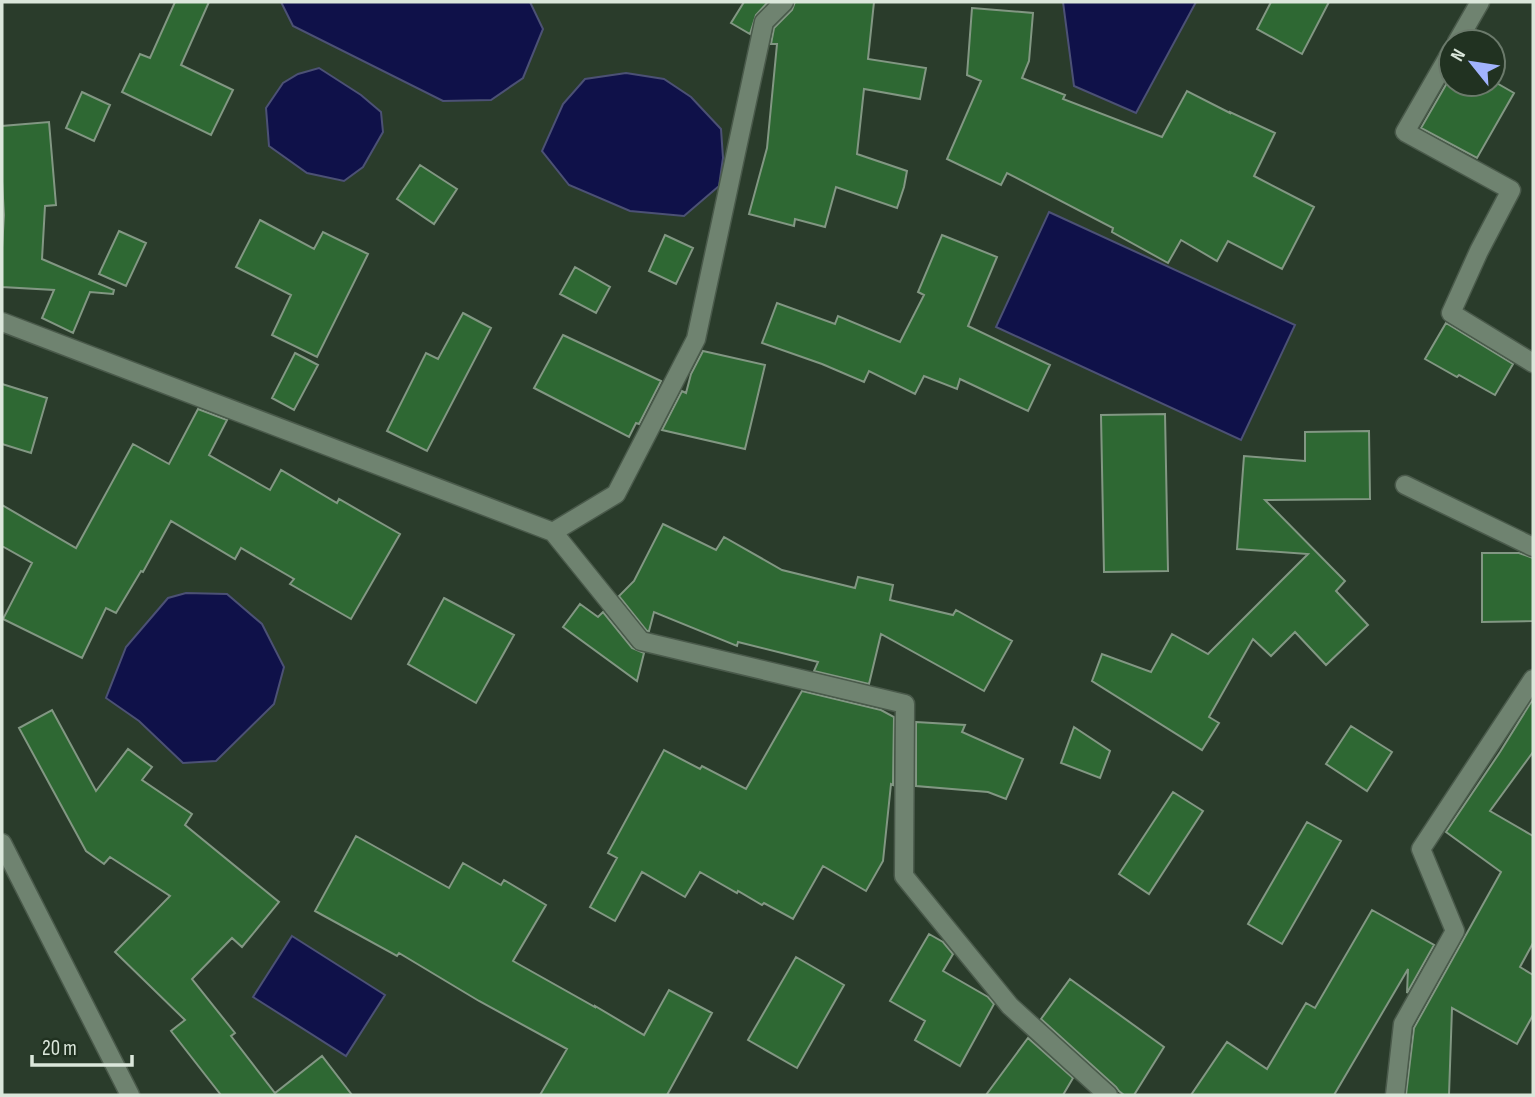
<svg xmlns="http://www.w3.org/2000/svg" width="1535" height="1097" viewBox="0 0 1535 1097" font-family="'Sofia Sans Condensed',sans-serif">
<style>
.water{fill:#0f1149;stroke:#4c5175;stroke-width:2}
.building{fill:#2e6833;stroke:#829783;stroke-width:2}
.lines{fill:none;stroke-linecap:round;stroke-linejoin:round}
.street-casing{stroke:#4a5a4b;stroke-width:21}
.street{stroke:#6f8370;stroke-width:18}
</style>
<rect width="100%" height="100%" fill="#2a3c2b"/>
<path class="water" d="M 281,2 L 530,2 L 543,29 L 523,78 L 491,100 L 443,101 L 293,26 Z
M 1063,2 L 1196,2 L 1136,113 L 1074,86 Z
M 319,68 L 361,95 L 381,112 L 383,132 L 363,167 L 344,181 L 307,173 L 269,146 L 266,108 L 283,83 L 298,74 Z
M 626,73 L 664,79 L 691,97 L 721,129 L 723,158 L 719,186 L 684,216 L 630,211 L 569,185 L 542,151 L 563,104 L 585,79 Z
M 1049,212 L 1295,325 L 1241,440 L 996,327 Z
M 186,593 L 227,594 L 262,624 L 284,667 L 274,704 L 216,761 L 183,763 L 139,721 L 106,698 L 126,647 L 168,598 Z
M 292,936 L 385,995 L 346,1056 L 253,997 Z"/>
<path class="building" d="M 175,2 L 209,2 L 181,65 L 233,90 L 211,135 L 122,92 L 140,54 L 150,58 Z
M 744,2 L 768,2 L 756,15 L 750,34 L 731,23 Z
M 795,2 L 874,2 L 868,59 L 926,68 L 920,99 L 864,89 L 857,154 L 907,171 L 904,187 L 897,208 L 836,187 L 825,227 L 795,219 L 794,226 L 749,214 L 767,148 L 777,44 L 771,44 L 774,28 L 792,10 Z
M 1271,2 L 1329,2 L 1302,54 L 1257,29 Z
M 972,8 L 1033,13 L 1029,61 L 1022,78 L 1065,95 L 1063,99 L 1162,137 L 1187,91 L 1230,113 L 1230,112 L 1275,133 L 1254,176 L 1314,207 L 1282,269 L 1228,241 L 1217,261 L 1181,240 L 1168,263 L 1112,232 L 1113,228 L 1007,173 L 1001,185 L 947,159 L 981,81 L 967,75 Z
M 1451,76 L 1451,84 L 1493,84 L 1493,81 L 1514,93 L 1477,158 L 1421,128 Z
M 82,92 L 110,105 L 94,141 L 66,128 Z
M 49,122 L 56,205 L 45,206 L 42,259 L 114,290 L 113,294 L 90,292 L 73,333 L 42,318 L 54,290 L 2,287 L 2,248 L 4,215 L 2,181 L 2,126 Z
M 420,165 L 457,189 L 434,224 L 397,199 Z
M 260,220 L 314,249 L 323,232 L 368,254 L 317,357 L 272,335 L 291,295 L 236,267 Z
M 119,231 L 146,243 L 126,286 L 99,274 Z
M 665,235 L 693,248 L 676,284 L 649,271 Z
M 942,235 L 997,257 L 968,326 L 1050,365 L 1028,411 L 960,379 L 957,389 L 924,376 L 915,394 L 869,371 L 864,382 L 822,364 L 762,343 L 777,303 L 835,324 L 838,316 L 900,342 L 924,295 L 918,292 Z
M 575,267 L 610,287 L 596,313 L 560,294 Z
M 463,313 L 491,328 L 427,451 L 387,431 L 426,353 L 438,359 Z
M 1446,323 L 1513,364 L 1495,395 L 1459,375 L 1457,377 L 1425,359 Z
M 563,335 L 661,381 L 639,424 L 636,423 L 629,437 L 534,388 Z
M 703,351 L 765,365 L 745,449 L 662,430 L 682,391 L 686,393 L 691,374 Z
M 295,353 L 318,365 L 294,410 L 272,398 Z
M 2,384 L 47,398 L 31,453 L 2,444 Z
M 198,409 L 227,420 L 209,455 L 270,490 L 281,470 L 337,503 L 339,499 L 400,534 L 351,619 L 290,584 L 294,579 L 241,548 L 235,559 L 171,521 L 143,572 L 141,571 L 116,613 L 106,608 L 82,658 L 3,619 L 32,563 L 2,546 L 2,505 L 76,548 L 133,444 L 169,464 Z
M 1165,414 L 1168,571 L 1104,572 L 1101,415 Z
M 1369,431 L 1370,499 L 1265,500 L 1345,581 L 1336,591 L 1368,625 L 1326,665 L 1295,632 L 1271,656 L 1253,639 L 1209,717 L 1219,723 L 1202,750 L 1092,681 L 1102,654 L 1151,672 L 1172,634 L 1208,654 L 1308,554 L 1237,549 L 1244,456 L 1305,461 L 1305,432 Z
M 663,524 L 716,550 L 724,537 L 782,570 L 855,588 L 858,577 L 893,585 L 890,600 L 953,615 L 956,610 L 1012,641 L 984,691 L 881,634 L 869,684 L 814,671 L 818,662 L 738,642 L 737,646 L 654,612 L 649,631 L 647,631 L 619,596 L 634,581 Z
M 1482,553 L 1519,553 L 1533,558 L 1533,621 L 1482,622 Z
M 444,598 L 514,635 L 476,703 L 408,664 Z
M 580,604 L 598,617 L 603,612 L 632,648 L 644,653 L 637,681 L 563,627 Z
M 802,691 L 881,710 L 894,717 L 893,785 L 891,784 L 883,861 L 866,891 L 823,866 L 793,919 L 764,903 L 762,905 L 738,891 L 737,893 L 700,872 L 685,897 L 642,872 L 615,921 L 590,907 L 617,858 L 608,853 L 664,750 L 700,769 L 702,766 L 746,789 Z
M 1533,699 L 1533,752 L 1490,811 L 1533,836 L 1533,943 L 1520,967 L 1533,975 L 1533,1015 L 1517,1044 L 1452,1008 L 1449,1095 L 1406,1095 L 1414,1028 L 1501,872 L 1446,832 L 1500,752 Z
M 52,710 L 96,791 L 128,749 L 152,767 L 142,780 L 192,814 L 185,825 L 279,902 L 242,947 L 232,938 L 192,979 L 235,1033 L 231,1036 L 275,1093 L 322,1056 L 352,1095 L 221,1095 L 171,1031 L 185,1020 L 115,952 L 170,896 L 110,857 L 104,864 L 86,851 L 19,728 Z
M 916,722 L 965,725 L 962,732 L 1023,759 L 1006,799 L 988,792 L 916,786 Z
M 1351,726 L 1392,752 L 1367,791 L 1326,764 Z
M 1074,727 L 1110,751 L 1100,778 L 1061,763 Z
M 1173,792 L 1203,811 L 1149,894 L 1119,874 Z
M 1307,822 L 1341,841 L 1282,944 L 1248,924 Z
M 356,836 L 449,888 L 463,863 L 501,885 L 504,880 L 546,905 L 513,961 L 595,1007 L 595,1006 L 644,1035 L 669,990 L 712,1013 L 667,1095 L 540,1095 L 567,1049 L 479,1001 L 399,953 L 397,956 L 315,911 Z
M 1372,910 L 1434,945 L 1407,993 L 1408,969 L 1334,1095 L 1191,1095 L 1227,1042 L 1267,1069 L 1306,1003 L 1315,1008 Z
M 929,934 L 943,942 L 953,954 L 943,971 L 988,997 L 994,1004 L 960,1066 L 915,1040 L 925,1021 L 890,1001 Z
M 796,957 L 844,985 L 797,1068 L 748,1040 Z
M 1070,979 L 1164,1047 L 1134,1095 L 1124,1095 L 1119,1091 L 1116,1087 L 1041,1019 Z
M 1028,1038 L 1073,1078 L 1063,1095 L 986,1095 Z"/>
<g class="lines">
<g class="street-casing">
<path id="street" d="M 1457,42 L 1480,2
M 1451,52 L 1405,132 L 1511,190 L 1479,251 L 1451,313 L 1533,363
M 2,322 L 553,532 L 641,641 L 905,704 L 904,876 L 1010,1006 L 1108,1095
M 1405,485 L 1533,547
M 553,532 L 616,494 L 696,339 L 764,22 L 784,2
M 2,843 L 130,1095
M 1395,1095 L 1403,1024 L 1455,931 L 1421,849 L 1533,679"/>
</g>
<use href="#street" class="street"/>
</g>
<rect width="1535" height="1097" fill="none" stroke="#dbe7db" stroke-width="7"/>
<g transform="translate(1472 63) rotate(300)"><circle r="33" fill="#213221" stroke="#6b7a6b" stroke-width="2"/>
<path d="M0-5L12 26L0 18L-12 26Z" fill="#a1b3fd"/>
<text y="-10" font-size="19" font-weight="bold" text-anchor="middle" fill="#dbe7db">N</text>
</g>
<path d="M32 1055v10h100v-10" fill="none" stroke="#dbe7db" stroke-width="3.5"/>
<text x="42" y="1055" font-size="21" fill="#dbe7db" stroke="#213221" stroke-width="5" paint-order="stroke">20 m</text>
</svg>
